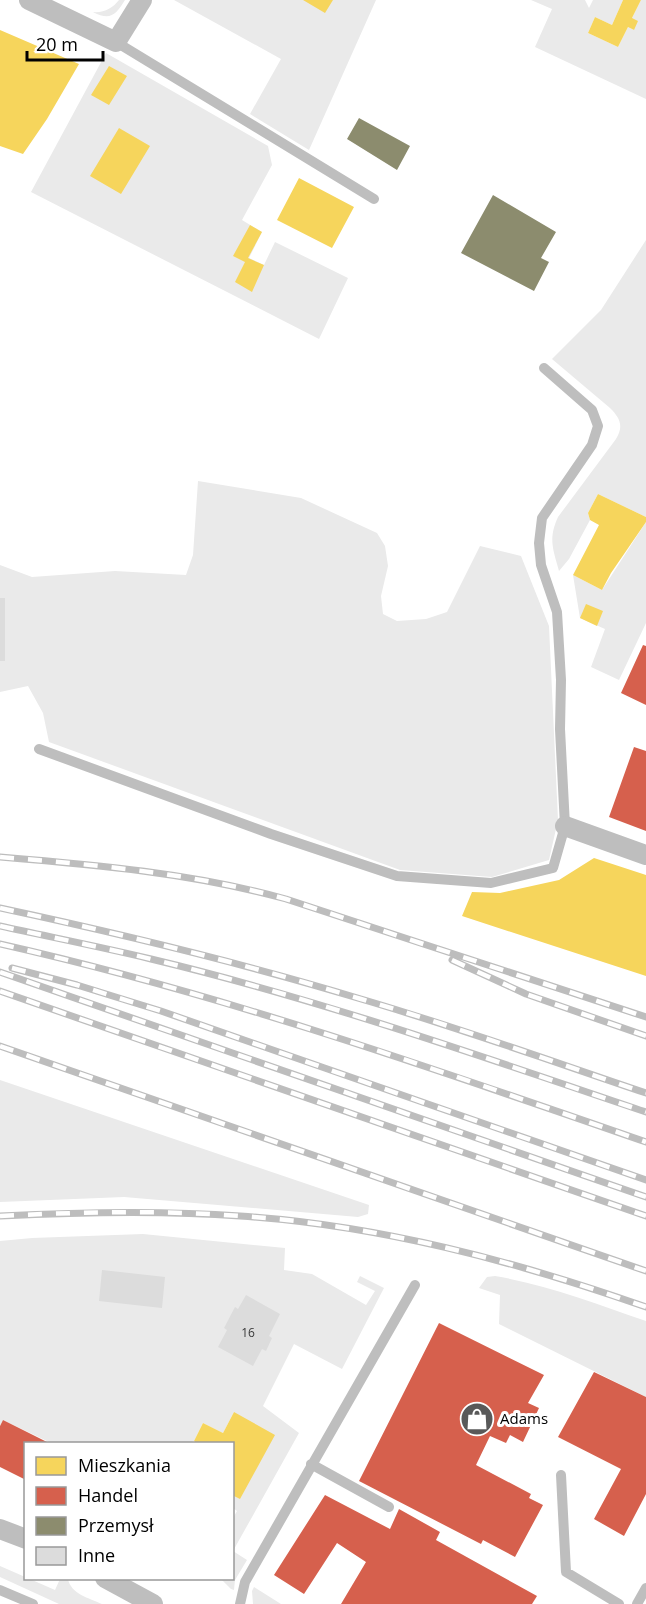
<svg xmlns="http://www.w3.org/2000/svg" width="646" height="1604" viewBox="0 0 646 1604" font-family="'Open Sans',sans-serif">
<style>
.green{fill:#eaeaea}
.homes{fill:#f6d55c}
.shops{fill:#d6604d}
.industry{fill:#8c8c6e}
.building{fill:#dcdcdc}
.lines{fill:none;stroke-linecap:round;stroke-linejoin:round}
.lane{stroke:#bebebe;stroke-width:10}
.street{stroke:#bebebe;stroke-width:20}
.rail-casing{stroke:#bdbdbd;stroke-width:7}
.rail{stroke:#fff;stroke-width:4.5;stroke-dasharray:14;stroke-linecap:butt}
.labels{text-anchor:middle;stroke-width:6;stroke-linejoin:round;paint-order:stroke}
.number-label{font-size:12px;fill:#373737}
.poi-label{font-size:15px;fill:#000;stroke:#fff;text-anchor:start}
</style>
<rect width="100%" height="100%" fill="#fff"/>
<path class="green" d="M 119,0 L 125,0 C 116,15 110,21 93,12 C 104,13 113,8 119,0 Z
M 174,0 L 376,0 L 309,150 L 250,114 L 281,59 Z
M 531,0 L 585,0 L 589,8 L 593,0 L 623,0 L 612,25 L 595,17 L 588,33 L 618,47 L 628,27 L 634,30 L 632,18 L 641,0 L 646,0 L 646,99 L 535,47 L 552,9 Z
M 106,53 L 268,146 L 272,165 L 242,220 L 262,232 L 249,258 L 264,265 L 275,242 L 348,278 L 319,339 L 31,192 Z
M 646,240 L 646,517 L 598,494 L 588,513 L 590,520 L 569,559 L 559,571 C 553,549 548,539 558,517 L 616,439 C 624,426 620,418 610,408 L 552,359 L 601,310 Z
M 198,481 L 301,498 L 377,533 L 385,546 L 388,566 L 381,596 L 383,614 L 397,621 L 426,619 L 447,612 L 480,546 L 521,556 L 549,626 L 558,820 L 549,860 L 492,877 L 400,870 L 49,742 L 43,713 L 28,686 L 0,692 L 0,661 L 5,661 L 5,598 L 0,598 L 0,565 L 32,577 L 115,571 L 186,575 L 193,555 Z
M 646,522 L 646,623 L 619,680 L 591,667 L 605,629 L 580,618 L 573,575 L 602,590 Z
M 0,1080 L 369,1205 L 368,1214 L 358,1217 L 124,1197 L 0,1202 Z
M 143,1234 L 285,1248 L 284,1270 L 312,1274 L 366,1305 L 375,1291 L 357,1282 L 360,1276 L 384,1288 L 342,1369 L 294,1344 L 263,1406 L 299,1433 L 233,1551 L 247,1560 L 235,1580 L 234,1590 L 231,1589 L 221,1579 L 232,1578 L 233,1518 L 237,1511 L 233,1508 L 234,1412 L 223,1433 L 203,1423 L 194,1441 L 189,1443 L 51,1443 L 3,1420 L 0,1426 L 0,1241 L 32,1238 Z
M 495,1276 C 547,1285 597,1304 646,1321 L 646,1397 L 499,1324 L 500,1295 L 479,1288 L 487,1277 Z
M 0,1566 L 55,1590 L 60,1579 L 68,1579 C 71,1594 89,1598 102,1604 L 59,1604 L 0,1577 Z
M 254,1587 L 281,1604 L 253,1604 L 252,1591 Z"/>
<path class="homes" d="M 303,0 L 333,0 L 325,13 Z
M 623,0 L 641,0 L 632,18 L 638,21 L 634,30 L 628,27 L 618,47 L 588,33 L 595,17 L 612,25 Z
M 0,30 L 79,64 L 47,119 L 23,154 L 0,146 Z
M 109,66 L 127,76 L 109,105 L 91,95 Z
M 119,128 L 150,146 L 121,194 L 90,176 Z
M 299,178 L 354,207 L 332,248 L 277,220 Z
M 250,225 L 262,232 L 248,258 L 264,265 L 252,292 L 235,282 L 245,262 L 233,256 Z
M 598,494 L 646,517 L 646,522 L 611,573 L 602,590 L 573,575 L 599,525 L 590,520 L 588,513 Z
M 586,604 L 603,611 L 597,626 L 580,618 Z
M 594,858 L 646,875 L 646,976 L 462,916 L 472,892 L 500,893 L 559,880 Z
M 234,1412 L 275,1435 L 240,1499 L 232,1495 L 232,1444 L 198,1444 L 194,1441 L 203,1423 L 223,1433 Z"/>
<path class="shops" d="M 643,645 L 646,646 L 646,705 L 621,693 Z
M 634,747 L 646,751 L 646,831 L 609,817 Z
M 439,1323 L 544,1375 L 528,1403 L 539,1408 L 523,1442 L 510,1435 L 506,1443 L 490,1436 L 476,1465 L 531,1494 L 529,1498 L 543,1505 L 515,1557 L 483,1540 L 481,1544 L 359,1481 Z
M 594,1372 L 646,1397 L 646,1494 L 624,1536 L 594,1519 L 621,1469 L 558,1437 Z
M 3,1420 L 51,1444 L 26,1444 L 26,1480 L 0,1467 L 0,1426 Z
M 325,1495 L 390,1529 L 399,1509 L 440,1532 L 436,1540 L 537,1596 L 532,1604 L 341,1604 L 366,1562 L 337,1543 L 304,1594 L 274,1575 Z"/>
<path class="industry" d="M 359,118 L 410,146 L 397,170 L 347,139 Z
M 493,195 L 556,232 L 541,258 L 549,262 L 534,291 L 461,253 Z"/>
<path class="building" d="M 0,598 L 5,598 L 5,661 L 0,661 Z
M 102,1270 L 165,1277 L 162,1308 L 99,1301 Z
M 246,1295 L 280,1314 L 269,1336 L 272,1338 L 266,1351 L 262,1349 L 253,1366 L 218,1347 L 227,1330 L 224,1328 L 235,1307 L 238,1309 Z"/>
<g class="lines">
<path class="lane" d="M 116,42 L 374,199
M 39,749 L 271,834 L 397,876 L 491,883 L 553,868 L 565,826 L 560,729 L 561,680 L 557,612 L 541,565 L 539,543 L 542,518 L 592,445 L 598,426 L 592,410 L 544,368
M 311,1464 L 389,1507
M 561,1475 L 566,1572 L 619,1604
M 0,1590 L 33,1604
M 240,1604 L 245,1582 L 415,1285
M 637,1604 L 646,1588"/>
<path class="street" d="M 29,0 L 116,42 L 142,0
M 565,826 L 646,855
M 0,1529 L 26,1539
M 105,1578 L 153,1604"/>
<g class="rail-casing">
<path id="rail" d="M 0,857 C 97,865 192,873 286,899 L 646,1017
M 0,908 C 122,934 242,963 361,999 C 457,1027 551,1061 646,1093
M 0,926 C 50,937 101,947 151,959 C 319,999 483,1057 646,1112
M 0,944 C 222,994 432,1068 646,1142
M 452,960 L 526,994 L 646,1036
M 12,968 L 77,985 L 161,1011 L 646,1180
M 0,972 L 646,1197
M 0,991 L 646,1216
M 0,1046 L 646,1271
M 0,1216 C 80,1212 160,1210 240,1216 C 379,1225 515,1261 646,1307"/>
</g>
<use href="#rail" class="rail"/>
</g>
<defs>
<g id="shop-disc" transform="scale(1.725)"><circle r="9.5" fill="#595959" stroke="#fff"/><path d="M-5-2.5h2.3a2.7 3.5 0 0 1 5.4 0H5L5.5 6h-11ZM-1.5-2.5h3a1.5 2.3 0 0 0-3 0Z" fill="#fff"/></g>
</defs>
<g fill-rule="evenodd">
<use href="#shop-disc" x="477" y="1419"/>
</g>
<g class="labels">
<g class="number-label">
<text x="248" y="1337">16</text>
</g>
<g class="poi-label">
<text x="500" y="1424">Adams</text>
</g>
</g>
<rect x="24" y="1442" width="210" height="138" fill="#ffffff" stroke="#999999" stroke-width="1.5"/>
<rect x="36" y="1457" width="30" height="18" fill="#f6d55c" stroke="#999999" stroke-width="1.5"/>
<text x="78" y="1472" font-size="18" fill="#000000">Mieszkania</text>
<rect x="36" y="1487" width="30" height="18" fill="#d6604d" stroke="#999999" stroke-width="1.5"/>
<text x="78" y="1502" font-size="18" fill="#000000">Handel</text>
<rect x="36" y="1517" width="30" height="18" fill="#8c8c6e" stroke="#999999" stroke-width="1.5"/>
<text x="78" y="1532" font-size="18" fill="#000000">Przemysł</text>
<rect x="36" y="1547" width="30" height="18" fill="#dcdcdc" stroke="#999999" stroke-width="1.5"/>
<text x="78" y="1562" font-size="18" fill="#000000">Inne</text>
<path d="M27 51v9h76v-9" fill="none" stroke="#000000" stroke-width="3"/>
<text x="36" y="51" font-size="18" fill="#000000" stroke="#ffffff" stroke-width="4.5" paint-order="stroke">20 m</text>
</svg>
